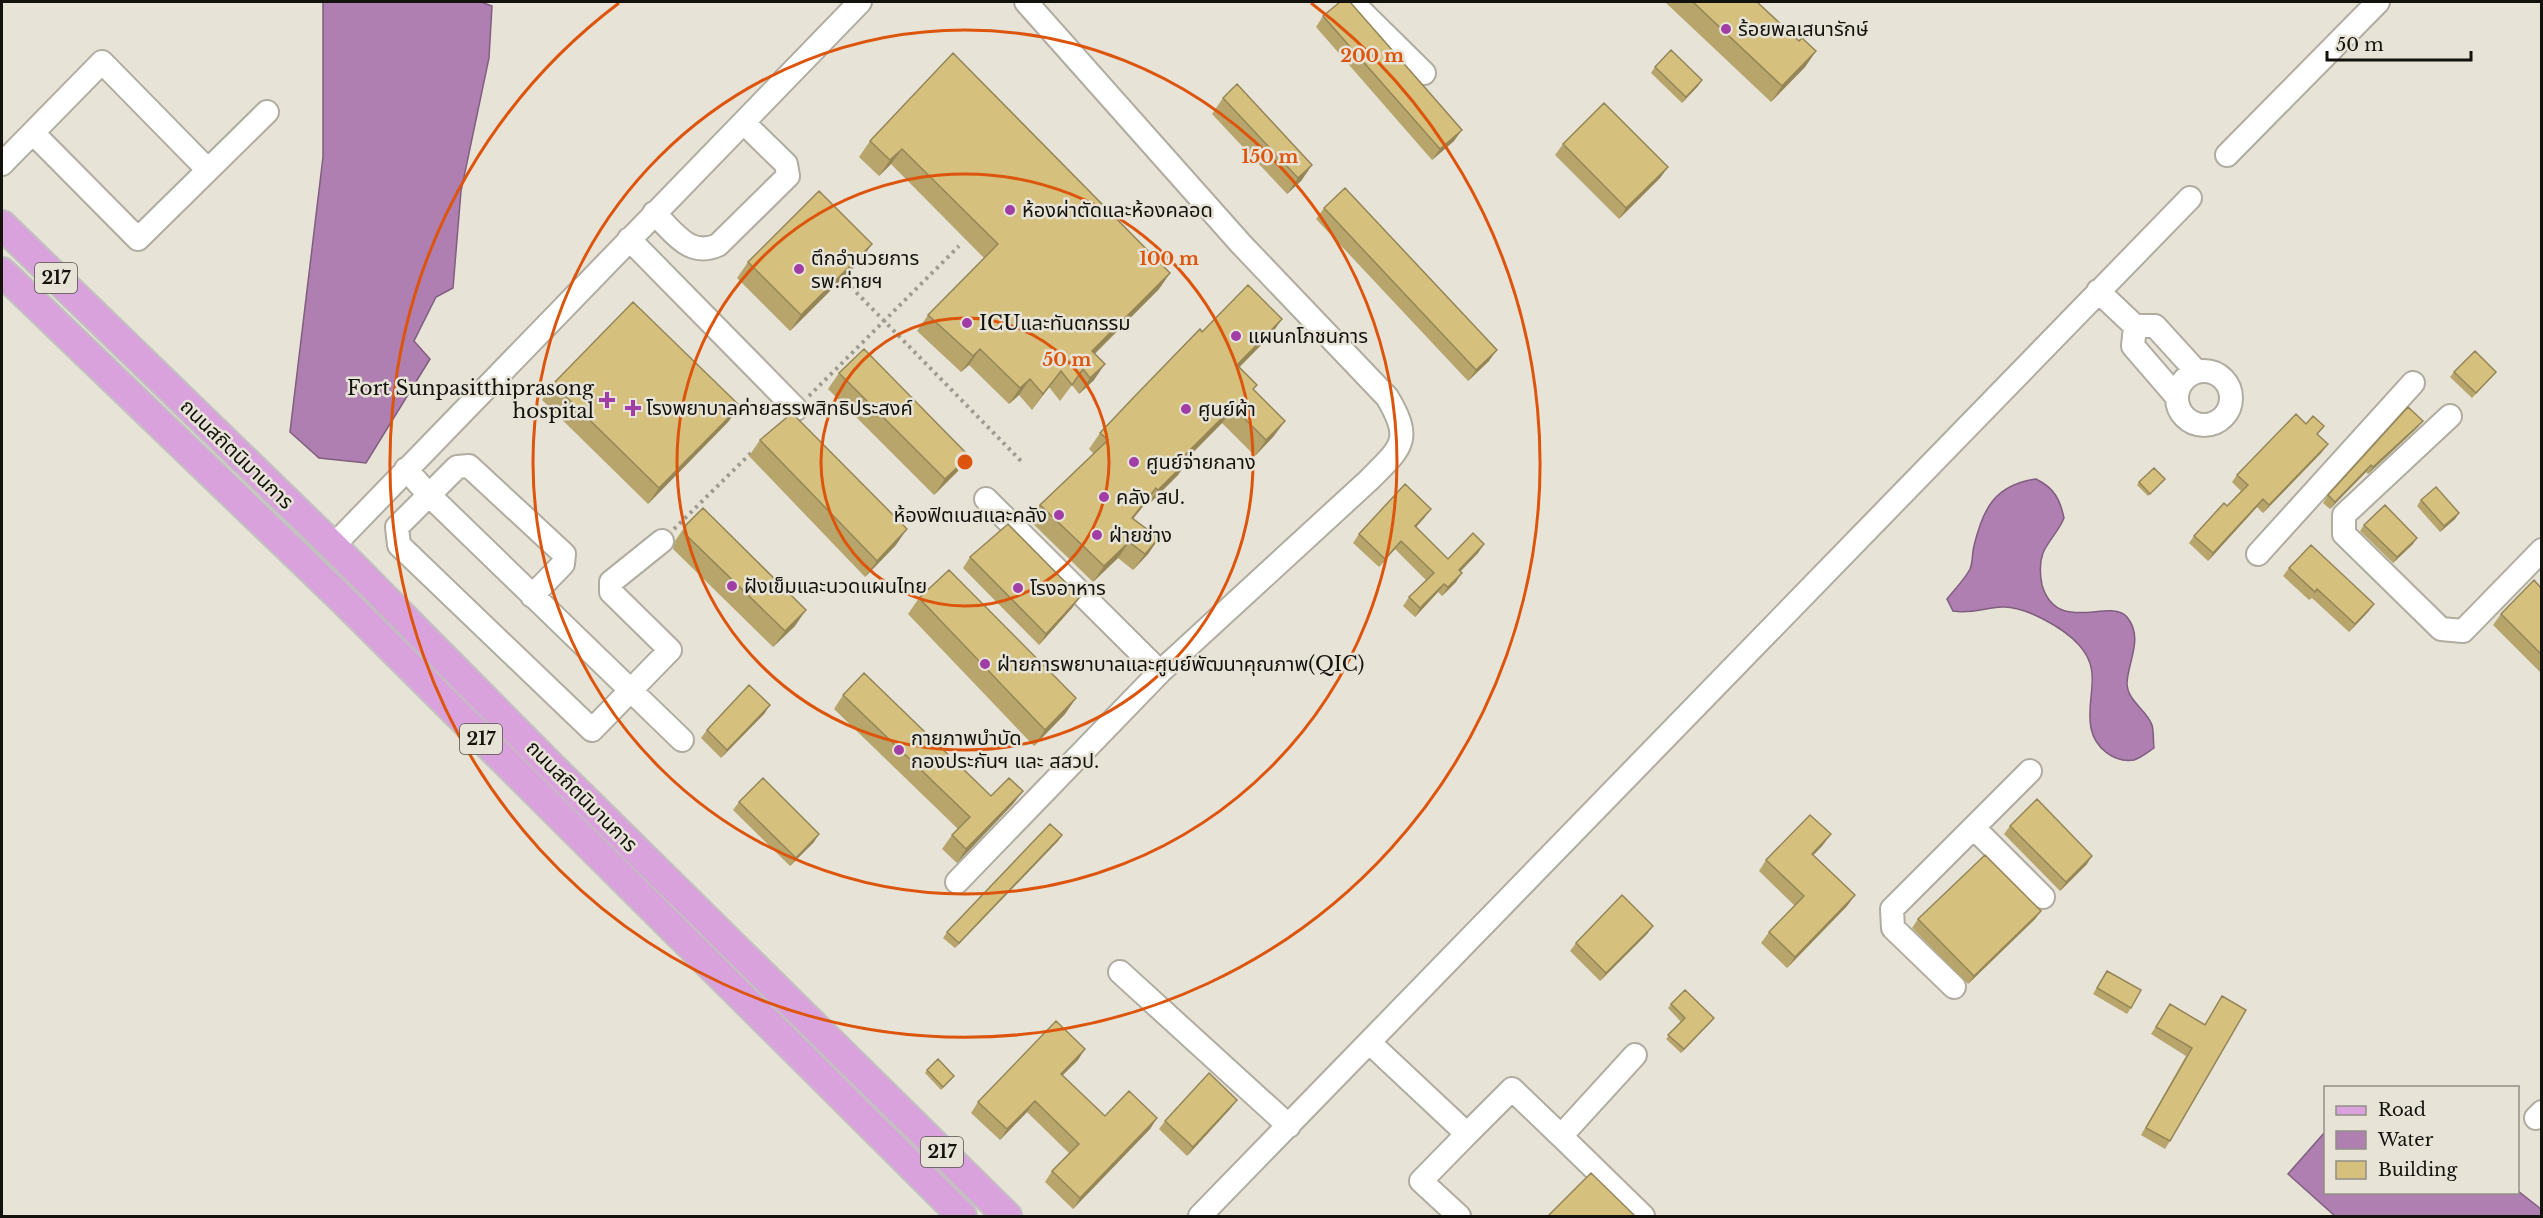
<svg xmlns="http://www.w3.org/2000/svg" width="2543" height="1218" viewBox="0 0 2543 1218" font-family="'Libre Baskerville','Noto Sans Thai',serif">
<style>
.water{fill:#ae7fb0;stroke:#805e7f;stroke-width:1.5}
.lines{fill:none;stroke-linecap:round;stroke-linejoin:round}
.minor-casing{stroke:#b0aca0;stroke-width:26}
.major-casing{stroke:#c2c1c0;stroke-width:32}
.path{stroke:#9e9b92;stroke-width:4;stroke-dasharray:3 4.5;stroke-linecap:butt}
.minor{stroke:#fff;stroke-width:22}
.major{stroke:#daa2dd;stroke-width:28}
.wall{fill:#b7a56c}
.shaded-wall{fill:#958658}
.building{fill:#d5c07d;stroke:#958658;stroke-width:1.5}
.ring{fill:none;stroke:#dd550c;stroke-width:3}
.poi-dot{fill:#a03ea6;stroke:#e7e3d7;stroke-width:2}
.labels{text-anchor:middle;stroke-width:5;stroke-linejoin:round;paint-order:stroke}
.shield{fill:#e7e3d7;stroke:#53514a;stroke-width:1.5}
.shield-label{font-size:18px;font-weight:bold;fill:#13120d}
.poi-label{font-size:20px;fill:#13120d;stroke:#e7e3d7;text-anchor:start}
.street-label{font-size:20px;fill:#13120d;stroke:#e7e3d7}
.centre{fill:#dd550c;stroke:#e7e3d7;stroke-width:3}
.ring-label{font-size:18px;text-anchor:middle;font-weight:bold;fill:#dd550c;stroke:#e7e3d7;stroke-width:5;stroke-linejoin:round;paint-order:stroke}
</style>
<rect width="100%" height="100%" fill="#e7e3d7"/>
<path class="water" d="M 323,2 L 481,2 L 492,6 L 489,58 L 461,191 L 453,288 L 436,297 L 414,341 L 430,359 L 366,463 L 319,458 L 290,432 L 323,157 Z
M 2036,479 C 2054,488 2060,499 2064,518 C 2059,531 2048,541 2043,553 C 2039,564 2040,575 2042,585 C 2057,636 2111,597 2127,617 C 2144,638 2128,661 2127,683 C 2127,701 2147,710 2152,725 C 2154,732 2153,741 2154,748 C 2148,752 2141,758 2134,760 C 2114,763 2095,748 2091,728 C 2085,698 2104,672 2079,645 C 2064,628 2025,606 2002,607 C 1984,608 1971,614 1953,611 L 1947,599 C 1954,590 1965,579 1970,569 C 1973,562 1972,553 1974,546 C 1983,508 1995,485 2036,479 Z
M 2325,1132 L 2326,1192 L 2518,1191 L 2541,1209 L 2541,1216 L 2335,1216 L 2288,1174 Z"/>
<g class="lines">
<g class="minor-casing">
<path id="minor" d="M 1352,2 L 1424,73
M 33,133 L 138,239 L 267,112
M 2227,155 L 2378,2
M 2,164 L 102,62 L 208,170
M 654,213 C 674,232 689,258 718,245 L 788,176 L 786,164 L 744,123
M 629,239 L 796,409
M 2098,291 L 2135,326 L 2155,326 L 2197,372
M 2135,326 L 2133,346 L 2177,397
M2177 398a27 27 0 1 1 54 0a27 27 0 1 1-54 0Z
M 2450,416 L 2344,515 L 2344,534 L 2441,629 L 2463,631 L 2542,550
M 406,469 L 428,494 L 682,740
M 986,499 L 1160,672
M 333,546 L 860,2
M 2258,554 L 2413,383
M 532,596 L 563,564 L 564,554 L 469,466 L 457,467 L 397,527 L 399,545 L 592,730 L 670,650 L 611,592 L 611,582 L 662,541
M 1974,828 L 2043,897
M 957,882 L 1160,672 L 1369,480 C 1402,447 1413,440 1387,397 L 1241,244 L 1026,2
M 1120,972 L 1289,1126
M 1954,987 L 1893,928 L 1892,909 L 2030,771
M 1370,1043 L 1467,1134 L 1421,1181 L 1459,1216
M 1635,1055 L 1561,1136 L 1643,1216
M 2536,1118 L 2542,1112
M 1467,1134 L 1512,1089 L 1561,1136
M 1200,1216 L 2190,198"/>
</g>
<g class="major-casing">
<path id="major" d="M 2,225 L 333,546 L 551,766 L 1007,1216
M 2,272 L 342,599 L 962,1216"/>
</g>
<path class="path" d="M 851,287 L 1021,461
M 809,396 L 959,246
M 674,529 L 754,450"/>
<use href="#minor" class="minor"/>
<use href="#major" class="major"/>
</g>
<path class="wall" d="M 1665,2 L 1757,2 L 1799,41 L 1816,51 L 1805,67 L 1771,102 Z
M 1323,16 L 1454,141 L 1432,160 L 1316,27 Z
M 953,53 L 1170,273 L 1159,289 L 1095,354 L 1094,380 L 1079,394 L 1072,385 L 1060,401 L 1049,387 L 1032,410 L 1019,395 L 1009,404 L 969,365 L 961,372 L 917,331 L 928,315 L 984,258 L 891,164 L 879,176 L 859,157 L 870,141 Z
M 1655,67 L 1702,80 L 1698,86 L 1682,103 L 1651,73 Z
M 1223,98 L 1312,165 L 1301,181 L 1287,194 L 1212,114 Z
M 1563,144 L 1668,167 L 1660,178 L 1619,219 L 1555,155 Z
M 1324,208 L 1489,361 L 1468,381 L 1316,219 Z
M 861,260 L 790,331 L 737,278 L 748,262 Z
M 1202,332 L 1271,335 L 1239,368 L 1253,390 L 1285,421 L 1273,437 L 1255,456 L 1222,423 L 1188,458 L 1178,475 L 1147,506 L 1145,504 L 1133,518 L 1159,538 L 1148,554 L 1133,570 L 1118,558 L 1093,582 L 1029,520 L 1040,505 L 1094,454 L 1089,449 L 1100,433 Z
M 2454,372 L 2496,372 L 2492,377 L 2472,398 L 2450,377 Z
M 839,373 L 958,471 L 934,495 L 828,389 Z
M 553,384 L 740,406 L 728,422 L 648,504 L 542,400 Z
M 2417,428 L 2368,474 L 2366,472 L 2330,509 L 2323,503 L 2328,495 Z
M 2318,435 L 2322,452 L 2263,513 L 2257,507 L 2208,561 L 2189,543 L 2194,536 L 2227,506 L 2241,491 L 2232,482 L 2237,475 Z
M 760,440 L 896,545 L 865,577 L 749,456 Z
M 2165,479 L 2148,496 L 2137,485 L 2139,482 Z
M 2421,500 L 2459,513 L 2455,519 L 2440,532 L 2417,506 Z
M 1425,517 L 1416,527 L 1448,559 L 1484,544 L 1478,553 L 1460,572 L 1456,582 L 1442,596 L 1438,592 L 1415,617 L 1403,606 L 1409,597 L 1426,580 L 1395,549 L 1379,567 L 1353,543 L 1359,534 Z
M 686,525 L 795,626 L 773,647 L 673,549 L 675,541 Z
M 2364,525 L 2413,544 L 2393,563 L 2360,531 Z
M 970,557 L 1080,597 L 1072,608 L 1039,645 L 963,568 Z
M 2289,568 L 2374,604 L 2368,612 L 2349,632 L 2312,598 L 2309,600 L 2283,576 Z
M 2541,588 L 2541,673 L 2493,625 L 2501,614 Z
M 919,598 L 1076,698 L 1065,714 L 1034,746 L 908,614 Z
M 843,695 L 991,796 L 1023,791 L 1013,804 L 957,863 L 942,849 L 952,835 L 958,829 L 834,709 Z
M 770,705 L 764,714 L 721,758 L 701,738 L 707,730 Z
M 739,802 L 814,842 L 790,866 L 733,810 Z
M 2010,826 L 2087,864 L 2060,891 L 2004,834 Z
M 1062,835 L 1058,841 L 955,948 L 943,938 L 947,932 Z
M 1823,845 L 1813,855 L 1855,895 L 1847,906 L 1787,968 L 1761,943 L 1769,932 L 1795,906 L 1759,871 L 1766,860 Z
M 2041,911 L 2035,919 L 1968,984 L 1912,928 L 1918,919 Z
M 1653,926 L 1647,934 L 1600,981 L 1570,951 L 1576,943 Z
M 2107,971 L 2131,1008 L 2127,1014 L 2093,994 Z
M 2222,996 L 2170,1141 L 2165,1149 L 2141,1135 L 2186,1056 L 2151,1034 L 2170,1004 L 2205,1024 Z
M 1671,1004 L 1711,1022 L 1681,1053 L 1666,1039 L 1681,1022 L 1668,1008 Z
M 1078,1060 L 1062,1075 L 1105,1116 L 1157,1118 L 1150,1129 L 1073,1209 L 1045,1182 L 1052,1171 L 1069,1153 L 1027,1112 L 1000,1140 L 971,1113 L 978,1102 Z
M 927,1070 L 952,1079 L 941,1090 L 925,1073 Z
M 1231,1108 L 1187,1156 L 1159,1129 L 1165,1121 Z"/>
<path class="shaded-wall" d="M 1816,51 L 1805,67 L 1771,102 L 1782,86 Z
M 1702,80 L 1698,86 L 1682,103 L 1686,97 Z
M 1462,130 L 1454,141 L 1432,160 L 1440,149 Z
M 902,149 L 891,164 L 879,176 L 890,160 Z
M 1312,165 L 1301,181 L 1287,194 L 1298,178 Z
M 1668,167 L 1660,178 L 1619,219 L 1626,208 Z
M 872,244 L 861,260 L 790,331 L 801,315 Z
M 1170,273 L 1159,289 L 1081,367 L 1092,351 Z
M 1282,319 L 1271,335 L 1225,381 L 1237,365 Z
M 980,349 L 969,365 L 961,372 L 973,356 Z
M 1497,350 L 1489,361 L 1468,381 L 1476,370 Z
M 1105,364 L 1094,380 L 1079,394 L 1090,378 Z
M 1061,371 L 1049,387 L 1032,410 L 1043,394 Z
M 1030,379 L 1019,395 L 1009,404 L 1020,388 Z
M 740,406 L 728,422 L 648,504 L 659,488 Z
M 1233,407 L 1222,423 L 1174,471 L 1185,455 Z
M 1285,421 L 1273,437 L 1255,456 L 1266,440 Z
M 2423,421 L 2417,428 L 2368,474 L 2373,467 Z
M 2328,444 L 2322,452 L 2263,513 L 2269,505 Z
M 969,456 L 958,471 L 934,495 L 945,479 Z
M 1189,459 L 1178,475 L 1147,506 L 1158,490 Z
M 2371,465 L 2366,472 L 2330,509 L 2335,502 Z
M 1156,488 L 1145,504 L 1121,534 L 1132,518 Z
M 2263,499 L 2257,507 L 2208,561 L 2213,553 Z
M 1431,509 L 1425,517 L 1409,535 L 1415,526 Z
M 2459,513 L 2455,519 L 2440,532 L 2444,526 Z
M 907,529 L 896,545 L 865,577 L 877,561 Z
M 1159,538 L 1148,554 L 1133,570 L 1145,554 Z
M 2417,538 L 2413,544 L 2393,563 L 2397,557 Z
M 1401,541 L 1395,549 L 1379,567 L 1385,559 Z
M 1129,542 L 1118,558 L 1093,582 L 1104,566 Z
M 1484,544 L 1478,553 L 1453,579 L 1459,570 Z
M 1462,573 L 1456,582 L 1442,596 L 1448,587 Z
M 1444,584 L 1438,592 L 1415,617 L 1420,608 Z
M 1080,597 L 1072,608 L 1039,645 L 1046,634 Z
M 2374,604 L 2368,612 L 2349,632 L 2355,624 Z
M 806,610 L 795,626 L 773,647 L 785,631 Z
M 1076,698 L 1065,714 L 1034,746 L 1045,730 Z
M 770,705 L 764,714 L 721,758 L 727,750 Z
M 1023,791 L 1013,804 L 957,863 L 966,849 Z
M 819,834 L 814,842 L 790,866 L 796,858 Z
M 1831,834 L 1823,845 L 1804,865 L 1812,854 Z
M 1062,835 L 1058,841 L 955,948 L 959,943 Z
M 2092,856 L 2087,864 L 2060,891 L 2066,882 Z
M 1855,895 L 1847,906 L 1787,968 L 1795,957 Z
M 2041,911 L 2035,919 L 1968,984 L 1974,976 Z
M 1653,926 L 1647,934 L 1600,981 L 1606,973 Z
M 1714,1018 L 1711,1022 L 1681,1053 L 1684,1049 Z
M 1085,1049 L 1078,1060 L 1053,1085 L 1061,1074 Z
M 1237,1100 L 1231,1108 L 1187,1156 L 1193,1147 Z
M 1035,1101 L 1027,1112 L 1000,1140 L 1007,1129 Z
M 1157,1118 L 1150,1129 L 1073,1209 L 1080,1198 Z"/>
<path class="building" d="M 1340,2 L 1350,2 L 1462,130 L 1440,149 L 1323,16 Z
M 1693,2 L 1757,2 L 1799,41 L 1802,38 L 1816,51 L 1782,86 Z
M 1671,50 L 1702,80 L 1686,97 L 1655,67 Z
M 953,53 L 1170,273 L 1092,351 L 1105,364 L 1090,378 L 1083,369 L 1072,385 L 1061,371 L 1043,394 L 1030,379 L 1020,388 L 980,349 L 973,356 L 928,315 L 998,244 L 902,149 L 890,160 L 870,141 Z
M 1237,84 L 1312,165 L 1298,178 L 1223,98 Z
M 1604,103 L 1668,167 L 1626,208 L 1563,144 Z
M 1345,188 L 1497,350 L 1476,370 L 1324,208 Z
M 819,191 L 872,244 L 801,315 L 748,262 Z
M 1248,285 L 1282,319 L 1237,365 L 1257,385 L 1253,389 L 1285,421 L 1266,440 L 1233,407 L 1185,455 L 1189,459 L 1158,490 L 1156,488 L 1132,518 L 1159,538 L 1145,554 L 1129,542 L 1104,566 L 1040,505 L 1108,440 L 1100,433 L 1134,397 L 1200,329 L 1202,332 Z
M 633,302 L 740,406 L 659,488 L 553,384 Z
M 864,349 L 969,456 L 945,479 L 839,373 Z
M 2475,351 L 2496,372 L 2476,393 L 2454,372 Z
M 2408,407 L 2423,421 L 2373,467 L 2371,465 L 2335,502 L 2328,495 Z
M 792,413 L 907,529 L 877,561 L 760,440 Z
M 2296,414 L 2306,424 L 2313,416 L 2324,426 L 2317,434 L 2328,444 L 2269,505 L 2263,499 L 2213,553 L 2194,536 L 2224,503 L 2227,506 L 2248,485 L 2237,475 Z
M 2154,468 L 2165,479 L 2150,494 L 2139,482 Z
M 1405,484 L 1431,509 L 1415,526 L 1448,559 L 1473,533 L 1484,544 L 1459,570 L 1462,573 L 1448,587 L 1444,584 L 1420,608 L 1409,597 L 1434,573 L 1401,541 L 1385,559 L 1359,534 Z
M 2436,487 L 2459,513 L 2444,526 L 2421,500 Z
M 2385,505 L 2417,538 L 2397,557 L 2364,525 Z
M 703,508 L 806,610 L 785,631 L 684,533 L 686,525 Z
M 1008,524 L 1080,597 L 1046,634 L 970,557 Z
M 2311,545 L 2374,604 L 2355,624 L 2317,589 L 2315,592 L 2289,568 Z
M 949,570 L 1076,698 L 1045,730 L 919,598 Z
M 2534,580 L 2541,588 L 2541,654 L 2501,614 Z
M 864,673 L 991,796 L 1009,778 L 1023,791 L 966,849 L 952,835 L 970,817 L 843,695 Z
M 749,685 L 770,705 L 727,750 L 707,730 Z
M 763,778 L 819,834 L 796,858 L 739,802 Z
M 2037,799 L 2092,856 L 2066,882 L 2010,826 Z
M 1810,815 L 1831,834 L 1812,854 L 1855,895 L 1795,957 L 1769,932 L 1804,896 L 1766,860 Z
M 1050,824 L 1062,835 L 959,943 L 947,932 Z
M 1985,855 L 2041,911 L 1974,976 L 1918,919 Z
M 1622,895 L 1653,926 L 1606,973 L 1576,943 Z
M 2107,971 L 2141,990 L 2131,1008 L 2097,988 Z
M 1685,990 L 1714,1018 L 1684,1049 L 1668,1035 L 1685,1018 L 1671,1004 Z
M 2222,996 L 2246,1010 L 2170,1141 L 2146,1128 L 2192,1048 L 2156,1027 L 2170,1004 L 2205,1025 Z
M 1056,1021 L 1085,1049 L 1061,1074 L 1105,1116 L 1129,1091 L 1157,1118 L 1080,1198 L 1052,1171 L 1079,1144 L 1035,1101 L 1007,1129 L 978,1102 Z
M 938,1059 L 954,1076 L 943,1087 L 927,1070 Z
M 1209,1073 L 1237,1100 L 1193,1147 L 1165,1121 Z
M 1591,1173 L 1635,1216 L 1548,1216 Z"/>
<g class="ring">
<circle cx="965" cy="462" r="144"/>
<circle cx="965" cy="462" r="288"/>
<circle cx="965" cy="462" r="432"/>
<path d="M1311 3A575 575 0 1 1 619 3"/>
</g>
<g class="poi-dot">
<circle cx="1726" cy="29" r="6"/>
<circle cx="1010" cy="210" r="6"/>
<circle cx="799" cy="269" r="6"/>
<circle cx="967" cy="323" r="6"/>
<circle cx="1236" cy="336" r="6"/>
<path d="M604 391h6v6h6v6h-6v6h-6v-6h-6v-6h6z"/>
<path d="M630 399h6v6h6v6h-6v6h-6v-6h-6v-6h6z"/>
<circle cx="1186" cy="409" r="6"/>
<circle cx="1134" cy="462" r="6"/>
<circle cx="1104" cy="497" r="6"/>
<circle cx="1059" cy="515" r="6"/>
<circle cx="1097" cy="535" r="6"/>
<circle cx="732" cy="586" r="6"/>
<circle cx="1018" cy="588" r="6"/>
<circle cx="985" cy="664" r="6"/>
<circle cx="899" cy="750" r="6"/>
</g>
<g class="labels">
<g class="shield">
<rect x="35" y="263" width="42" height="30" rx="4.5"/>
<rect x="460" y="724" width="42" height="30" rx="4.5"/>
<rect x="921" y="1137" width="42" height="30" rx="4.5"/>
</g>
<g class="shield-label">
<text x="56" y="284">217</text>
<text x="481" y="745">217</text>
<text x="942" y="1158">217</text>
</g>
<g class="poi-label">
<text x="1738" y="36">ร้อยพลเสนารักษ์</text>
<text x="1022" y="217">ห้องผ่าตัดและห้องคลอด</text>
<text x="811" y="265">ตึกอำนวยการ<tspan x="811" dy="23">รพ.ค่ายฯ</tspan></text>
<text x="979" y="330">ICUและทันตกรรม</text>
<text x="1248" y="343">แผนกโภชนการ</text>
<text x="594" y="395" text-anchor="end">Fort Sunpasitthiprasong<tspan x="594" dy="23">hospital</tspan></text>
<text x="646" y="415">โรงพยาบาลค่ายสรรพสิทธิประสงค์</text>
<text x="1198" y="416">ศูนย์ผ้า</text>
<text x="1146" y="469">ศูนย์จ่ายกลาง</text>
<text x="1116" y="504">คลัง สป.</text>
<text x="1047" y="522" text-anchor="end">ห้องฟิตเนสและคลัง</text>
<text x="1109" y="542">ฝ่ายช่าง</text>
<text x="744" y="593">ฝังเข็มและนวดแผนไทย</text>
<text x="1030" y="595">โรงอาหาร</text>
<text x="997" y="671">ฝ่ายการพยาบาลและศูนย์พัฒนาคุณภาพ(QIC)</text>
<text x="911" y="745">กายภาพบำบัด<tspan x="911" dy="23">กองประกันฯ และ สสวป.</tspan></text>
</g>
<g class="street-label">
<text transform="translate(237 454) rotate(44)" y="7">ถนนสถิตนิมานการ</text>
<text transform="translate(582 796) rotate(45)" y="7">ถนนสถิตนิมานการ</text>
</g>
</g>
<circle cx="965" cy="462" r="9" class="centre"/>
<g class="ring-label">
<text x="1372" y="62">200 m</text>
<text x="1270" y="163">150 m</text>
<text x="1169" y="265">100 m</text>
<text x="1067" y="366">50 m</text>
</g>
<rect width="2543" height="1218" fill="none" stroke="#13120d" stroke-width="6"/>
<rect x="2324" y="1086" width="195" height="108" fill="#e7e3d7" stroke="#928f86" stroke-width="1.5"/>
<rect x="2336" y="1106" width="30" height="9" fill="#daa2dd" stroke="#928f86" stroke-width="1.5"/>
<text x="2378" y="1116" font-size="18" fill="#13120d">Road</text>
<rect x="2336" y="1131" width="30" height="18" fill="#ae7fb0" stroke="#928f86" stroke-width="1.5"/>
<text x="2378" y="1146" font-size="18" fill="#13120d">Water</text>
<rect x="2336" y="1161" width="30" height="18" fill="#d5c07d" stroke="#928f86" stroke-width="1.5"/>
<text x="2378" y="1176" font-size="18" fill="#13120d">Building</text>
<path d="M2327 51v9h144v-9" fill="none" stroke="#13120d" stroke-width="3"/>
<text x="2336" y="51" font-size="18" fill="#13120d" stroke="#e7e3d7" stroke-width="4.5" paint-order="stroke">50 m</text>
</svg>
